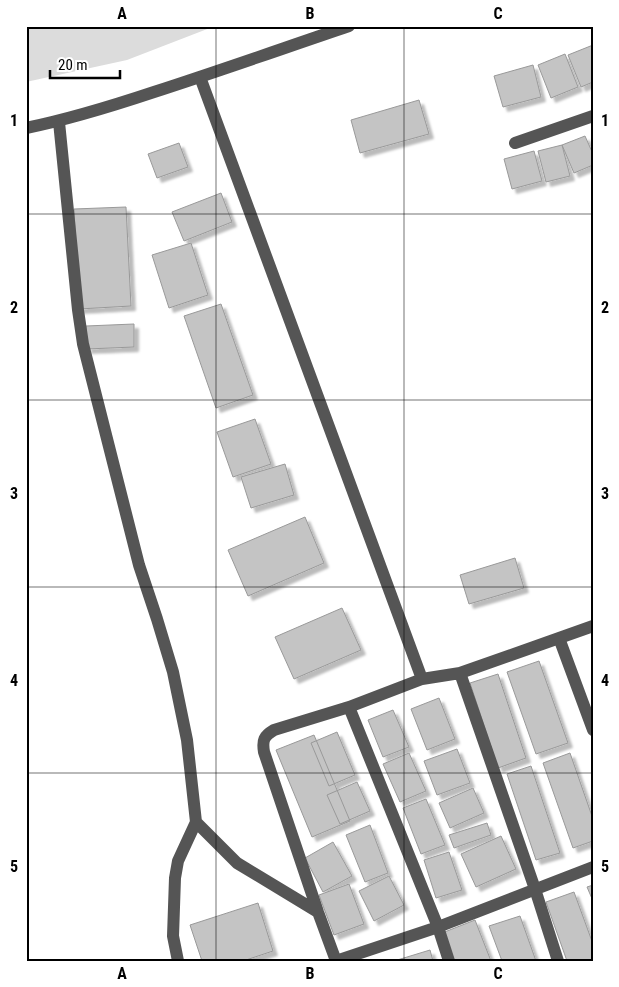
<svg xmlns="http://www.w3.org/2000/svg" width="619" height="987" viewBox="0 0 619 987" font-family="'Roboto Condensed',sans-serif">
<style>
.green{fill:#dcdcdc}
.building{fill:#c4c4c4;stroke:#999;filter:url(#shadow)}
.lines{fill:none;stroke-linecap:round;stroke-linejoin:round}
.minor{stroke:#555;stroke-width:12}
.grid{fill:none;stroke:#000;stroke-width:1;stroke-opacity:0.55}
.neatline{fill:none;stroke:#000;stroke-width:2}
.grid-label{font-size:16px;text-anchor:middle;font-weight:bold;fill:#000}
</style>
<defs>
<filter id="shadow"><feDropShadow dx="4.5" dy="4.5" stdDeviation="1" flood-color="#0004"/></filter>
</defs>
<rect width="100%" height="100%" fill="#fff"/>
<path class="green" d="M 26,26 L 215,26 L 127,60 L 26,82 Z"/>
<path class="building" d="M 593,45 L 593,82 L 581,87 L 568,55 Z
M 565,54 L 578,87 L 551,98 L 538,65 Z
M 533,65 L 541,97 L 503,107 L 494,76 Z
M 419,100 L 429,134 L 360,153 L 351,120 Z
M 585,136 L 593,154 L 593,165 L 574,173 L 562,145 Z
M 179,143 L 188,167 L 157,178 L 148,154 Z
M 562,145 L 570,176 L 546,182 L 538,151 Z
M 534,151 L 542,181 L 512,189 L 504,159 Z
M 221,193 L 232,222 L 184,241 L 172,212 Z
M 126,207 L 131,306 L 79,309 L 74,209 Z
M 191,243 L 208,295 L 169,308 L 152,255 Z
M 221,304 L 253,395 L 216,408 L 184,316 Z
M 134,324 L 134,347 L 87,349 L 86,326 Z
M 255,419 L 271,464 L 233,477 L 217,432 Z
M 285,464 L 294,495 L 251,508 L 241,477 Z
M 305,517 L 324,563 L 248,596 L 228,550 Z
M 515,558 L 524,588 L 469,604 L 460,575 Z
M 342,608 L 361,650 L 294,679 L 275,637 Z
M 539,661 L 568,743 L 536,754 L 507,672 Z
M 498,674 L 526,758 L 498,768 L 470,683 Z
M 439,698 L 455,739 L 427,750 L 411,709 Z
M 393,710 L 409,747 L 383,757 L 368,720 Z
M 337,732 L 355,775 L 329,786 L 311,743 Z
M 314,735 L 350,821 L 312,837 L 276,750 Z
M 457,749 L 470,783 L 437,795 L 424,761 Z
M 409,753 L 426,791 L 400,802 L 383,764 Z
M 570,753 L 593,819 L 593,841 L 573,848 L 543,763 Z
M 531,766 L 560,853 L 536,860 L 507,774 Z
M 357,782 L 370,811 L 340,824 L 327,795 Z
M 473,788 L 484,813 L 450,828 L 439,803 Z
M 426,799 L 445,845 L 421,854 L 403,808 Z
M 487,823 L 491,835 L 454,848 L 449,835 Z
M 370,825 L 388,873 L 365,882 L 346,835 Z
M 501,836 L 516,869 L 476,887 L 461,854 Z
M 333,842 L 352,876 L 323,892 L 305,858 Z
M 449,852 L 462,890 L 436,898 L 424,860 Z
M 389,876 L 404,905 L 374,921 L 359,891 Z
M 349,884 L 364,924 L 334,935 L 319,895 Z
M 593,885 L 593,901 L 587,887 Z
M 574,892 L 593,944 L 593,961 L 567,961 L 546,902 Z
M 258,903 L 273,951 L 243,961 L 202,961 L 190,925 Z
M 520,916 L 536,961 L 502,961 L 489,926 Z
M 475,920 L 491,961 L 453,961 L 442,933 Z
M 430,950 L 433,961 L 394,961 Z"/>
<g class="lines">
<path class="minor" d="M 200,77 L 422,679
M 59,122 L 78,310 L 83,344 L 139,565 L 157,619 L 173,672 L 187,740 L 196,822 L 178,861 L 175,878 L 173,936 L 178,961
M 26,128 C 70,119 112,106 154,92 C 219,71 284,48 349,26
M 515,143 L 593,116
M 593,626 L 460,673 L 422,679 L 349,707 L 274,730 C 264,736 262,740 264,752 L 318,912 L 336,961 L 438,927 L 593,867
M 559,638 L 593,730
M 460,673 L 535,889 L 558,961
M 349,707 L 438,927 L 449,961
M 196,822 L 237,863 L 318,912"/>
</g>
<path class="grid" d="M 216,26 L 216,961M 404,26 L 404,961M 26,214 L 593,214M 26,400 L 593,400M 26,587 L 593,587M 26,773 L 593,773"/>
<rect width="619" height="987" fill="none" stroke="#ffffff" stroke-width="55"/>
<path d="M50 70v8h70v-8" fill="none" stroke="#000000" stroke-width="2.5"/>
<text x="58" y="70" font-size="15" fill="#000000" stroke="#ffffff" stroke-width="4" paint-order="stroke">20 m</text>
<rect x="28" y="28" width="564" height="932" class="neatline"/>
<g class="grid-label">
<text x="122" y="19">A</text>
<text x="310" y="19">B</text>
<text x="498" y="19">C</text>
<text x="14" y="126">1</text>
<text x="605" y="126">1</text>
<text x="14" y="313">2</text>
<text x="605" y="313">2</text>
<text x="14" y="499">3</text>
<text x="605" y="499">3</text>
<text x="14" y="686">4</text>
<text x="605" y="686">4</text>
<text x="14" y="872">5</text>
<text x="605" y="872">5</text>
<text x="122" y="979">A</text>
<text x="310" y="979">B</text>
<text x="498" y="979">C</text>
</g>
</svg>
